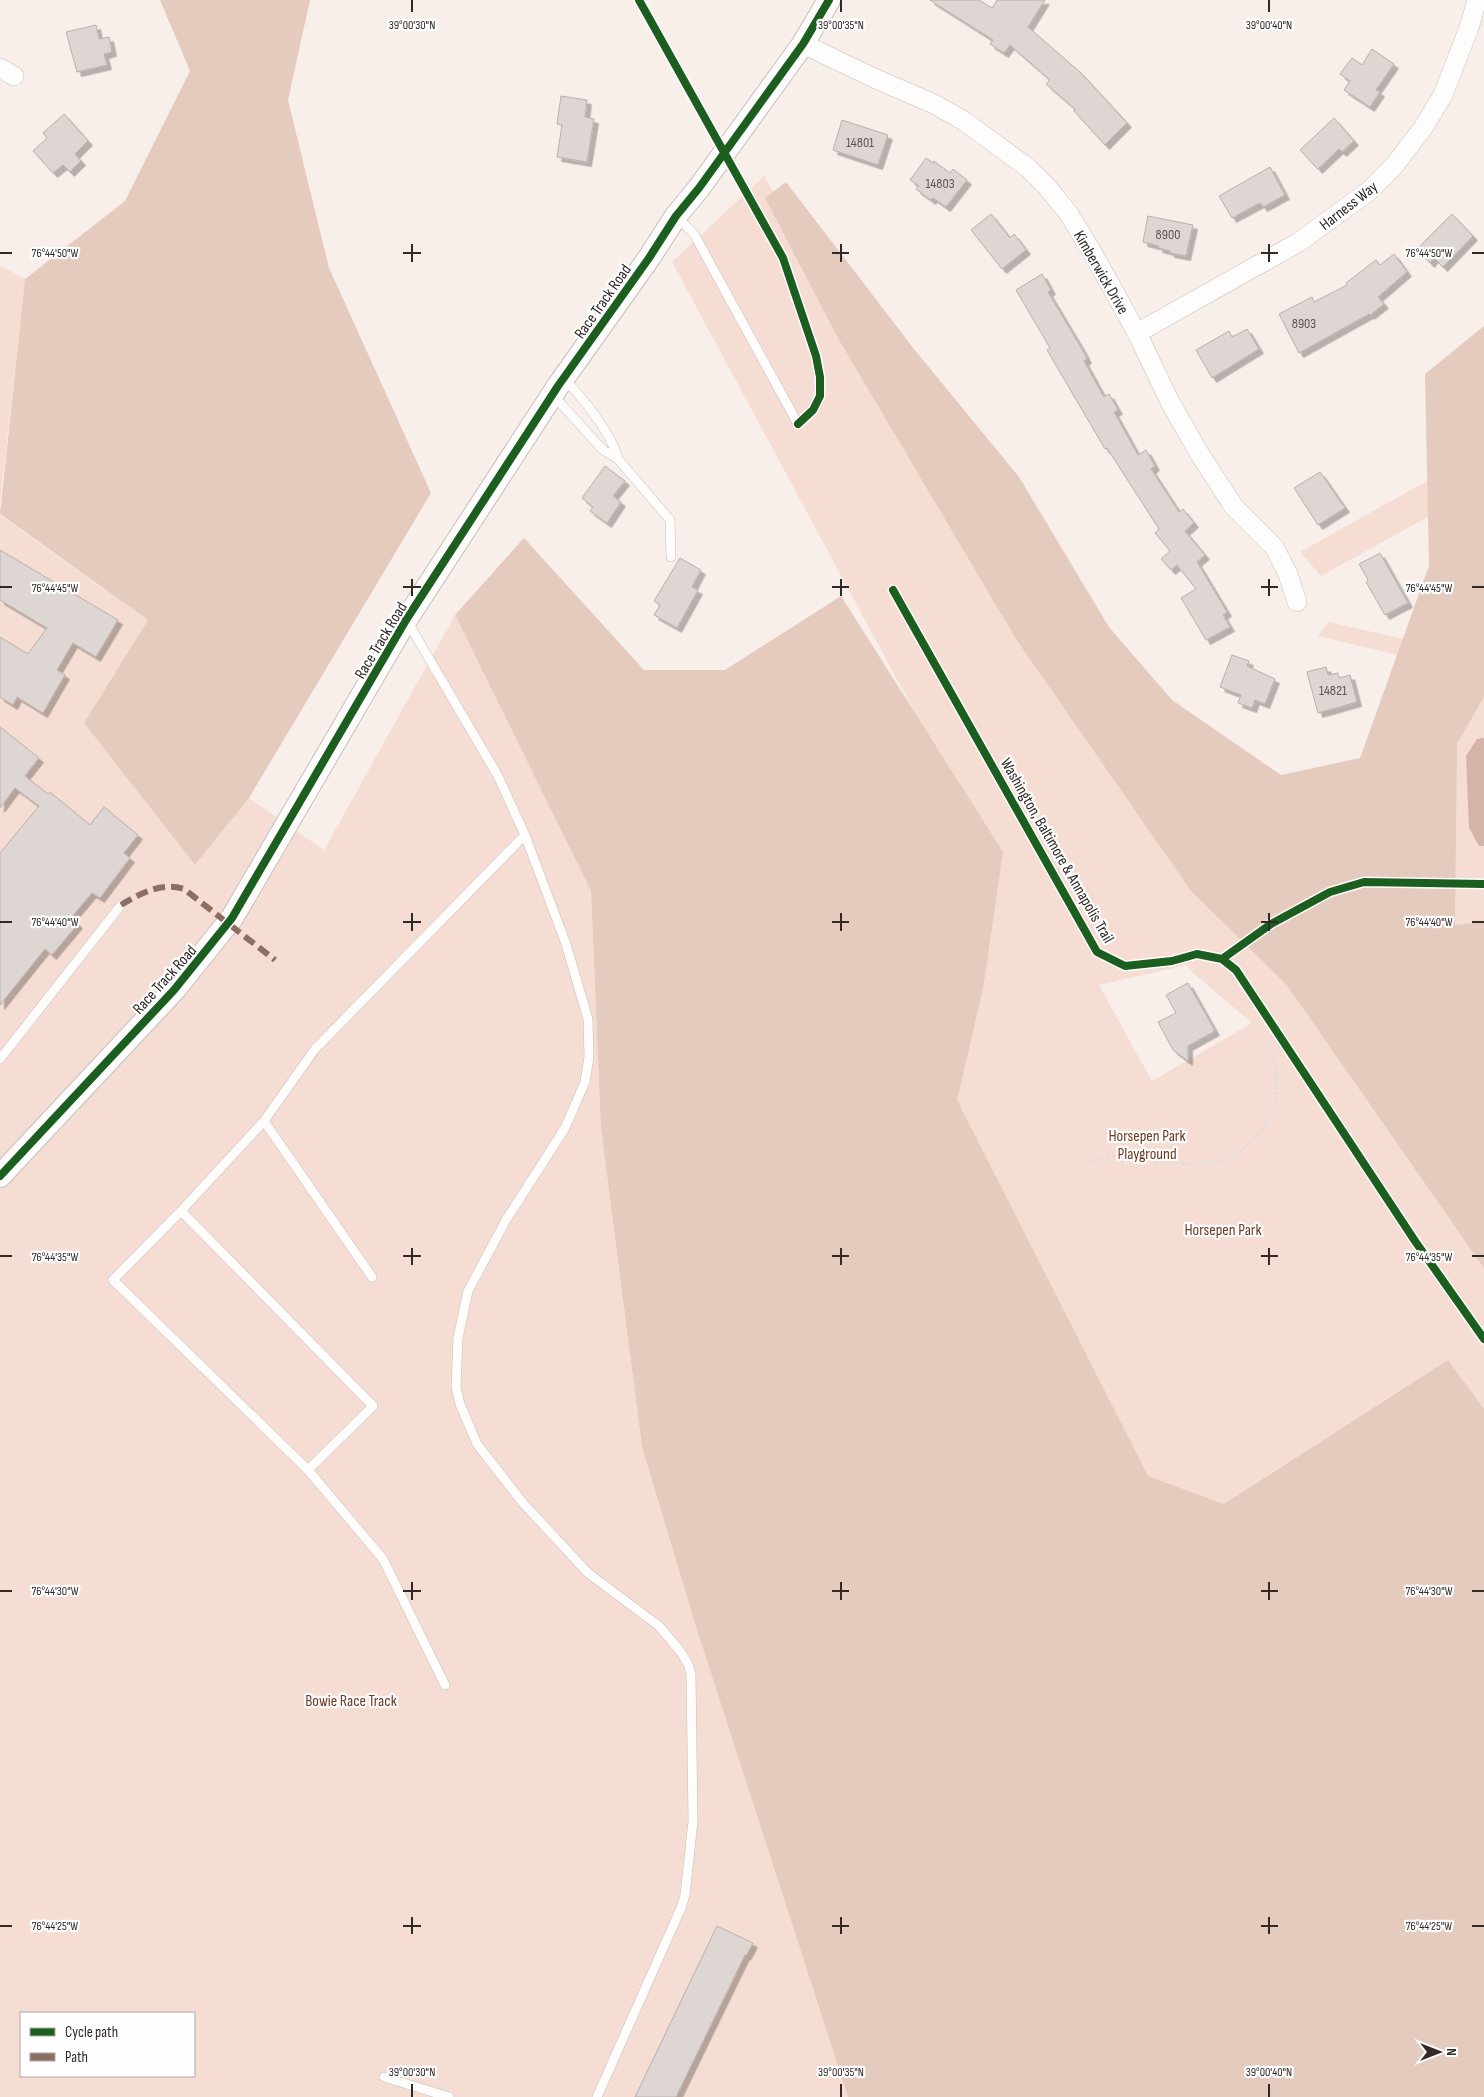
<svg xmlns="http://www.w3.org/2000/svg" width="1484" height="2097" viewBox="0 0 1484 2097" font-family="'Sofia Sans Condensed',sans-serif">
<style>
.green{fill:#f6ddd3;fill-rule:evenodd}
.forest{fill:#e5cabe}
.water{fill:#d3b4a6}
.building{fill:#ddd6d2;stroke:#b7b0ac;filter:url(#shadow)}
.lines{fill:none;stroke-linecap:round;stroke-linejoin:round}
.service-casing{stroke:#c6bfbb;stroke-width:10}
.minor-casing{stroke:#c6bfbb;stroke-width:20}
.tertiary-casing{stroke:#c6bfbb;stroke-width:24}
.path{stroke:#e0dddc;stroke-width:3;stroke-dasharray:2.5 2.5;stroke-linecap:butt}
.service{stroke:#fefdfc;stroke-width:9}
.minor{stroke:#fefdfc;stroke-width:19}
.tertiary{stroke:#fefdfc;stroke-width:22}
.quiet{stroke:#8d6e63;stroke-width:6;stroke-dasharray:12 6;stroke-linecap:butt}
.cycleway-casing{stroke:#fefefe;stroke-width:11}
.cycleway{stroke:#1b5e20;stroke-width:8}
.ticks{fill:none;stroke:#302926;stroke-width:2}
.labels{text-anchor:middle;stroke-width:4.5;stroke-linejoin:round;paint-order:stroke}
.number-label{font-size:14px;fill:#5c5552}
.street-label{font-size:16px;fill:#302926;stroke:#fefefe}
.park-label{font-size:16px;fill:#6f3920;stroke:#fefefe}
.ticks-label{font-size:12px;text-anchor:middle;fill:#302926;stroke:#fefefe;stroke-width:4.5;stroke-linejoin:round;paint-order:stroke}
</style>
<defs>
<filter id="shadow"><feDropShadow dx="4.5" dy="4.5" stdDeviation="0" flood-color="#0004"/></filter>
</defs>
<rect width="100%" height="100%" fill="#f8efeb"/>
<path class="green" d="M 764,176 L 953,512 L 1092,674 L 1340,818 L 1444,666 L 1318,636 L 1329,622 L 1447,649 L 1484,492 L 1484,2097 L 850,1024 L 976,826 L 672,262 ZM 1187,965 L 1191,971 L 1252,1023 L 1152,1081 L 1099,985 Z
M 0,266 L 25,279 L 0,504 Z
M 1484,449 L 1484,486 L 1321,576 L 1300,552 Z
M 0,515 L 148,620 L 84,723 L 195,865 L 249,798 L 324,850 L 455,615 L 591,891 L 601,1129 L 642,1447 L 697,1630 L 848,2097 L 0,2097 ZM 21,2013 L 194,2013 L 194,2076 L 21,2076 Z"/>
<path class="forest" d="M 160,0 L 310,0 L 288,100 L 329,268 L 431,493 L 249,798 L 195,865 L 84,723 L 148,620 L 0,514 L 25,279 L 125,201 L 190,71 Z
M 786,182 L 914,349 L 1019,477 L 1109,627 L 1172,700 L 1281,775 L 1360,758 L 1429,566 L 1425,374 L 1484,326 L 1484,697 L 1457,744 L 1455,925 L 1484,922 L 1484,1268 L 1286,984 L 1191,891 L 1016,639 L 839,340 L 765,198 Z
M 524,538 L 644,670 L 725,670 L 841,596 L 1003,852 L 983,989 L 957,1100 L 1148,1476 L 1224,1504 L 1448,1360 L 1484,1409 L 1484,2097 L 848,2097 L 697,1630 L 642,1447 L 601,1129 L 591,891 L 455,615 Z"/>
<path class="water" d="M 1484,738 L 1484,846 L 1479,846 L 1469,828 L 1466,756 L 1477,739 Z"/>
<path class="building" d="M 930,0 L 979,0 L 992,8 L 997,0 L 1045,0 L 1028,27 L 1081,73 L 1127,123 L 1105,145 L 1074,111 L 1075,109 L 1046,84 L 1050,80 L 1010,45 L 1004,53 L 990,44 L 993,40 Z
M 96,25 L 99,39 L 109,37 L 112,52 L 104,54 L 107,65 L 77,72 L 66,32 Z
M 1372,49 L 1394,64 L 1376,90 L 1380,92 L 1370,107 L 1344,90 L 1350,81 L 1340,74 L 1352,58 L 1362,65 Z
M 561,96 L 587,100 L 585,117 L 594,119 L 587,162 L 557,157 L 562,125 L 557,124 Z
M 64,114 L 88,141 L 75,154 L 81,161 L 70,172 L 63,165 L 53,173 L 33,151 L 47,138 L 43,133 Z
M 1334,118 L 1354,141 L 1342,152 L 1339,149 L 1318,169 L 1300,150 Z
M 842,120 L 888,135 L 878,165 L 833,150 Z
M 926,158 L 933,163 L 934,161 L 950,173 L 953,169 L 967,180 L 946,207 L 933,198 L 931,200 L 916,189 L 919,186 L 910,180 Z
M 1270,167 L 1285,195 L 1263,207 L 1260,203 L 1232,218 L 1219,196 Z
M 991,214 L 1010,238 L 1014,234 L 1026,250 L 1002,269 L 971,230 Z
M 1452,214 L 1473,236 L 1443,267 L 1434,258 L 1430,263 L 1417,249 Z
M 1148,216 L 1193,225 L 1186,256 L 1170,253 L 1170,251 L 1158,248 L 1159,246 L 1143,242 Z
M 1394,254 L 1407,272 L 1378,297 L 1384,304 L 1370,315 L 1369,314 L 1299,353 L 1279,314 L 1312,297 L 1314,302 L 1347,285 L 1346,283 L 1376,260 L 1380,265 Z
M 1042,274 L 1051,290 L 1048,292 L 1082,349 L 1087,359 L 1084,361 L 1104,397 L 1109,394 L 1118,410 L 1114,412 L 1138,455 L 1146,450 L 1155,466 L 1151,469 L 1179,512 L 1183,509 L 1194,523 L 1185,531 L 1205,555 L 1197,562 L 1227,612 L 1223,615 L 1230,627 L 1206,640 L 1181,598 L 1196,589 L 1177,565 L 1171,570 L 1161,559 L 1170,551 L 1155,533 L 1159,529 L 1107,448 L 1105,449 L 1047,350 L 1050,348 L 1016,290 Z
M 1247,329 L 1259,349 L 1212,378 L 1196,350 L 1229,331 L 1232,337 Z
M 605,466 L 625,481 L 613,496 L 621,502 L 607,523 L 590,511 L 593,507 L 582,498 Z
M 1320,472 L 1345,508 L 1318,525 L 1294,488 Z
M 0,550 L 118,620 L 96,657 L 73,643 L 57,670 L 65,675 L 43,713 L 17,697 L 13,705 L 0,697 L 0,637 L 28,654 L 47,628 L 0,600 Z
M 1380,553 L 1408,603 L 1385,615 L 1366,582 L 1368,580 L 1359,564 Z
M 680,558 L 701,570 L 692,587 L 698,590 L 677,628 L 654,615 L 660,605 L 654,601 Z
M 1232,655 L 1249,661 L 1247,666 L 1275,679 L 1265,704 L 1255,700 L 1252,708 L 1238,703 L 1241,695 L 1220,687 Z
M 1326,667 L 1328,675 L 1338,673 L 1339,678 L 1350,675 L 1357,702 L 1318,713 L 1307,672 Z
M 0,727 L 39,758 L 25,776 L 48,794 L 50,792 L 90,825 L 104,807 L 138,835 L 124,853 L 130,858 L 100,898 L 92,893 L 71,918 L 78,924 L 52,955 L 45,949 L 0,1005 L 0,853 L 39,806 L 15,788 L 0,808 Z
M 1188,983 L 1215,1031 L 1188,1046 L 1188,1061 L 1173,1050 L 1158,1022 L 1176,1013 L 1166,995 Z
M 717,1926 L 753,1943 L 746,1956 L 745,1955 L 676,2097 L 635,2097 Z"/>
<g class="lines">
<g class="service-casing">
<path id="service" d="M 676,216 L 694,234 L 798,424
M 553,395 L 603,450 L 618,459 C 617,452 612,444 609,437 C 596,415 582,397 564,379
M 618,459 L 670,520 L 671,557
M 407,621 L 498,776 L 525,835 L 566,944 L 588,1019 L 589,1057 L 585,1082 L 565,1128 L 506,1220 L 468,1291 L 458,1338 L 456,1387 L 460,1404 L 477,1444 L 523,1503 L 588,1573 L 659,1626 L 680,1651 L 688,1664 L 691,1674 L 693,1821 L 685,1895 L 681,1908 L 597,2097
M 0,1059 L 121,905
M 264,1121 L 372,1277
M 181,1211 L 373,1406 L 308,1470 L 113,1280 L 181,1211 L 264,1121 L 315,1049 L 525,835
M 308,1470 L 383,1559 L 445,1685
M 384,2077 L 449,2097"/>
</g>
<g class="minor-casing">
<path id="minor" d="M 803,44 L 874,78 L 934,104 L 964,121 L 1027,167 L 1048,188 L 1069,214 L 1092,252 L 1137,333 L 1170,402 L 1199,453 L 1234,507 L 1274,547 L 1288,574 L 1297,602
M 0,68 L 14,76
M 1137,333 L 1299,242 L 1369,191 L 1394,166 L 1423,128 L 1443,95 L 1470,25 L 1477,0"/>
</g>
<g class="tertiary-casing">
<path id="tertiary" d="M 0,1176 L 174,990 L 232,918 L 406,620 L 558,386 L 649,258 L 676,216 L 699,188 L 803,44 L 829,0"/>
</g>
<path class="path" d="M 1087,1162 C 1097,1160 1107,1157 1117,1157 C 1171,1159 1224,1182 1262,1129 C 1280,1102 1279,1083 1272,1052 L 1284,1044"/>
<use href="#service" class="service"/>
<use href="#minor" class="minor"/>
<use href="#tertiary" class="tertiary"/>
<path class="quiet" d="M 121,905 C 141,893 161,882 184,889 L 275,960"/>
<g class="cycleway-casing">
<path id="cycleway" d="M 639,0 L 783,258 L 816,356 L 820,377 L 820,396 L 813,410 L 798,424
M 893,590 L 1097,952 L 1125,966 L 1172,961 L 1197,954 L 1222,959 L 1271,924 L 1330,892 L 1364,882 L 1484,884
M 1222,959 L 1236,970 L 1415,1241 L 1484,1339
M 0,1176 L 174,990 L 232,918 L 406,620 L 558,386 L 649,258 L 676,216 L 699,188 L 803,44 L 829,0"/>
</g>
<use href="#cycleway" class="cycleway"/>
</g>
<path class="ticks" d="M 412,0 L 412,12M 841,0 L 841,12M 1269,0 L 1269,12M 412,244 L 412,262M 841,244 L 841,262M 1269,244 L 1269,262M 0,253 L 12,253M 403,253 L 421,253M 832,253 L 849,253M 1261,253 L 1278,253M 1472,253 L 1484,253M 412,579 L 412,596M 841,579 L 841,596M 1269,579 L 1269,596M 0,587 L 12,587M 403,587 L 421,587M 832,587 L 849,587M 1261,587 L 1278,587M 1472,587 L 1484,587M 412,913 L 412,931M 841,913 L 841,931M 1269,913 L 1269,931M 0,922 L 12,922M 403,922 L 421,922M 832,922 L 849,922M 1261,922 L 1278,922M 1472,922 L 1484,922M 412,1248 L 412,1265M 841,1248 L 841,1265M 1269,1248 L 1269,1265M 0,1256 L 12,1256M 403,1256 L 421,1256M 832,1256 L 849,1256M 1261,1256 L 1278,1256M 1472,1256 L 1484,1256M 412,1582 L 412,1600M 841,1582 L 841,1600M 1269,1582 L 1269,1600M 0,1591 L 12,1591M 403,1591 L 421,1591M 832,1591 L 849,1591M 1261,1591 L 1278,1591M 1472,1591 L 1484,1591M 412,1917 L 412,1934M 841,1917 L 841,1934M 1269,1917 L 1269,1934M 0,1926 L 12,1926M 403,1926 L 421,1926M 832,1926 L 849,1926M 1261,1926 L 1278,1926M 1472,1926 L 1484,1926M 412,2084 L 412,2097M 841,2084 L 841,2097M 1269,2084 L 1269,2097"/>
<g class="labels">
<g class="number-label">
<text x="860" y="147">14801</text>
<text x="940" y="188">14803</text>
<text x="1168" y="239">8900</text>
<text x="1304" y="328">8903</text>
<text x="1333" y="695">14821</text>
</g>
<g class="street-label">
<text transform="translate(1348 205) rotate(-38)" y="6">Harness Way</text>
<text transform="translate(1102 272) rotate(60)" y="6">Kimberwick Drive</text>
<text transform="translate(602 301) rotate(-55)" y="6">Race Track Road</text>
<text transform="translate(380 640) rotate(-59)" y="6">Race Track Road</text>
<text transform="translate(1058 850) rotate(60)" y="6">Washington, Baltimore &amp; Annapolis Trail</text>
<text transform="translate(164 979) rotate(-48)" y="6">Race Track Road</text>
</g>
<g class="park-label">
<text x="1147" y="1141">Horsepen Park<tspan x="1147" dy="18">Playground</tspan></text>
<text x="1223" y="1235">Horsepen Park</text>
<text x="351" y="1706">Bowie Race Track</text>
</g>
</g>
<g class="ticks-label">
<text x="412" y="29">39°00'30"N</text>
<text x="841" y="29">39°00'35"N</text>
<text x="1269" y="29">39°00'40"N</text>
<text x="1429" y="257">76°44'50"W</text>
<text x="55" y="257">76°44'50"W</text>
<text x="1429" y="592">76°44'45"W</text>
<text x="55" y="592">76°44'45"W</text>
<text x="1429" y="926">76°44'40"W</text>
<text x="55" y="926">76°44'40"W</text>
<text x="1429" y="1261">76°44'35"W</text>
<text x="55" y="1261">76°44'35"W</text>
<text x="1429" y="1595">76°44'30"W</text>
<text x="55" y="1595">76°44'30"W</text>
<text x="55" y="1930">76°44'25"W</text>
<text x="1429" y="1930">76°44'25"W</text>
<text x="412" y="2076">39°00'30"N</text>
<text x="841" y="2076">39°00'35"N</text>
<text x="1269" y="2076">39°00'40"N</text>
</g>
<rect x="20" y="2012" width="175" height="65" fill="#fefefe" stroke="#aca9a8"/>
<rect x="30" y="2028" width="25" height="8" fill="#1b5e20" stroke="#aca9a8"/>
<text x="65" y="2037" font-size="15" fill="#302926">Cycle path</text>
<rect x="30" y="2053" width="25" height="8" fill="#8d6e63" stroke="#aca9a8"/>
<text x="65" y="2062" font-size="15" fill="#302926">Path</text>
<g transform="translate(1439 2052) rotate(90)" stroke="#fefefe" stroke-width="4" paint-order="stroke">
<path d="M0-4L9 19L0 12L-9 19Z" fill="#302926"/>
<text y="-8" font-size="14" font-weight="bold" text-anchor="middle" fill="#302926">N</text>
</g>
</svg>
